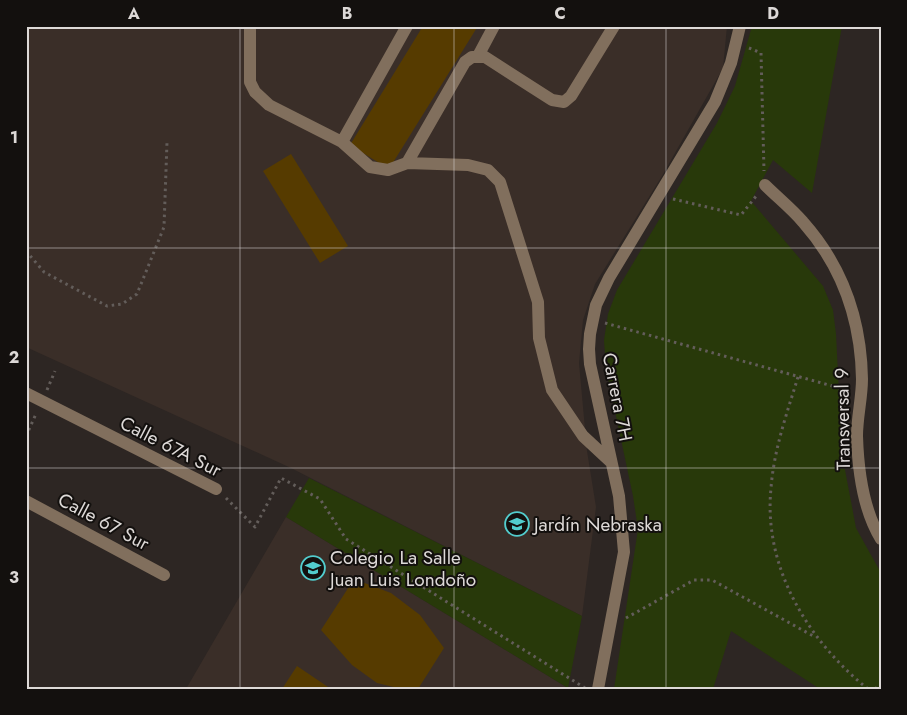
<svg xmlns="http://www.w3.org/2000/svg" width="907" height="715" viewBox="0 0 907 715" font-family="Jost,sans-serif">
<style>
.built{fill:#3a2e28}
.green{fill:#28390a}
.building{fill:#563b00}
.lines{fill:none;stroke-linecap:round;stroke-linejoin:round}
.path{stroke:#635d5a;stroke-width:3;stroke-dasharray:2.5 4;stroke-linecap:butt}
.minor{stroke:#816f5d;stroke-width:12}
.grid{fill:none;stroke:#ddd9d7;stroke-width:1;stroke-opacity:0.55}
.labels{text-anchor:middle;stroke-width:4;stroke-linejoin:round;paint-order:stroke}
.street-label{font-size:19px;fill:#ddd9d7;stroke:#13100e}
.poi-label{font-size:19px;fill:#ddd9d7;stroke:#13100e;text-anchor:start}
.neatline{fill:none;stroke:#ddd9d7;stroke-width:2}
.grid-label{font-size:16px;text-anchor:middle;font-weight:bold;fill:#ddd9d7}
</style>
<rect width="100%" height="100%" fill="#2d2623"/>
<path class="built" d="M 26,26 L 727,26 L 723,68 L 662,176 L 595,284 L 583,320 L 579,363 L 587,451 L 596,507 L 582,616 L 291,468 L 26,347 Z
M 286,517 L 568,688 L 568,689 L 186,689 Z"/>
<path class="green" d="M 752,26 L 842,26 L 812,193 L 773,160 L 751,201 L 823,286 L 833,310 L 836,334 L 842,454 L 856,528 L 881,573 L 881,689 L 820,689 L 731,631 L 713,689 L 614,689 L 638,529 L 633,496 L 606,369 L 604,340 L 608,314 L 617,290 L 717,123 L 735,86 Z
M 309,478 L 582,616 L 568,688 L 286,517 Z"/>
<path class="building" d="M 423,26 L 478,26 L 389,169 L 350,145 Z
M 291,154 L 348,246 L 320,263 L 263,171 Z
M 354,579 L 391,593 L 420,615 L 444,648 L 418,689 L 402,689 L 377,683 L 352,665 L 321,630 Z
M 297,666 L 331,689 L 282,689 Z"/>
<g class="lines">
<path class="path" d="M 749,48 L 761,53 L 764,171
M 673,199 L 741,215 L 757,195
M 26,251 L 44,272 L 107,306 L 122,304 L 137,294 L 164,227 L 167,142
M 605,323 L 847,390
M 798,377 C 787,413 774,449 771,488 C 763,567 808,641 868,689
M 47,390 L 55,371
M 26,436 L 36,414
M 226,498 L 255,527 L 281,478 L 320,499 L 346,539 L 585,688
M 626,618 L 694,580 L 712,580 L 815,637
M 875,689 L 881,684"/>
<path class="minor" d="M 250,26 L 250,82 L 255,92 L 269,105 L 342,142 L 370,167 L 388,170 L 407,163 L 468,165 L 488,170 L 500,182 L 538,302 L 539,338 L 552,390 L 583,436 L 611,462
M 478,56 L 494,26
M 342,142 L 407,26
M 407,163 L 465,62 L 472,57 L 485,57 L 552,100 L 564,102 L 571,96 L 614,26
M 765,185 C 777,197 792,209 803,222 C 842,266 861,320 862,379 C 862,398 857,417 857,436 C 858,469 863,510 881,539
M 26,393 L 216,489
M 26,501 L 164,575
M 598,689 L 624,552 L 619,496 L 590,364 L 589,349 L 590,334 L 596,305 L 609,278 L 715,102 L 731,63 L 740,26"/>
</g>
<path class="grid" d="M 240,26 L 240,689M 454,26 L 454,689M 666,26 L 666,689M 26,248 L 881,248M 26,468 L 881,468"/>
<defs>
<g id="school-ring" transform="scale(1.25)"><circle r="9.5" fill="#13100e" stroke="#52cdce" stroke-width="1.5"/><path d="M0-5L7-2L0 1L-7-2ZM-4 1L0 2.5L4 1V4Q0 6-4 4Z" fill="#52cdce"/></g>
</defs>
<g fill-rule="evenodd">
<use href="#school-ring" x="517" y="524"/>
<use href="#school-ring" x="313" y="568"/>
</g>
<g class="labels">
<g class="street-label">
<text transform="translate(618 397) rotate(79)" y="7">Carrera 7H</text>
<text transform="translate(842 419) rotate(-91)" y="7">Transversal 9</text>
<text transform="translate(171 446) rotate(27)" y="7">Calle 67A Sur</text>
<text transform="translate(104 521) rotate(28)" y="7">Calle 67 Sur</text>
</g>
<g class="poi-label">
<text x="534" y="531">Jardín Nebraska</text>
<text x="330" y="564">Colegio La Salle<tspan x="330" dy="22">Juan Luis Londoño</tspan></text>
</g>
</g>
<rect width="907" height="715" fill="none" stroke="#13100e" stroke-width="55"/>
<rect x="28" y="28" width="852" height="660" class="neatline"/>
<g class="grid-label">
<text x="134" y="19">A</text>
<text x="347" y="19">B</text>
<text x="560" y="19">C</text>
<text x="773" y="19">D</text>
<text x="14" y="143">1</text>
<text x="14" y="363">2</text>
<text x="14" y="583">3</text>
</g>
</svg>
